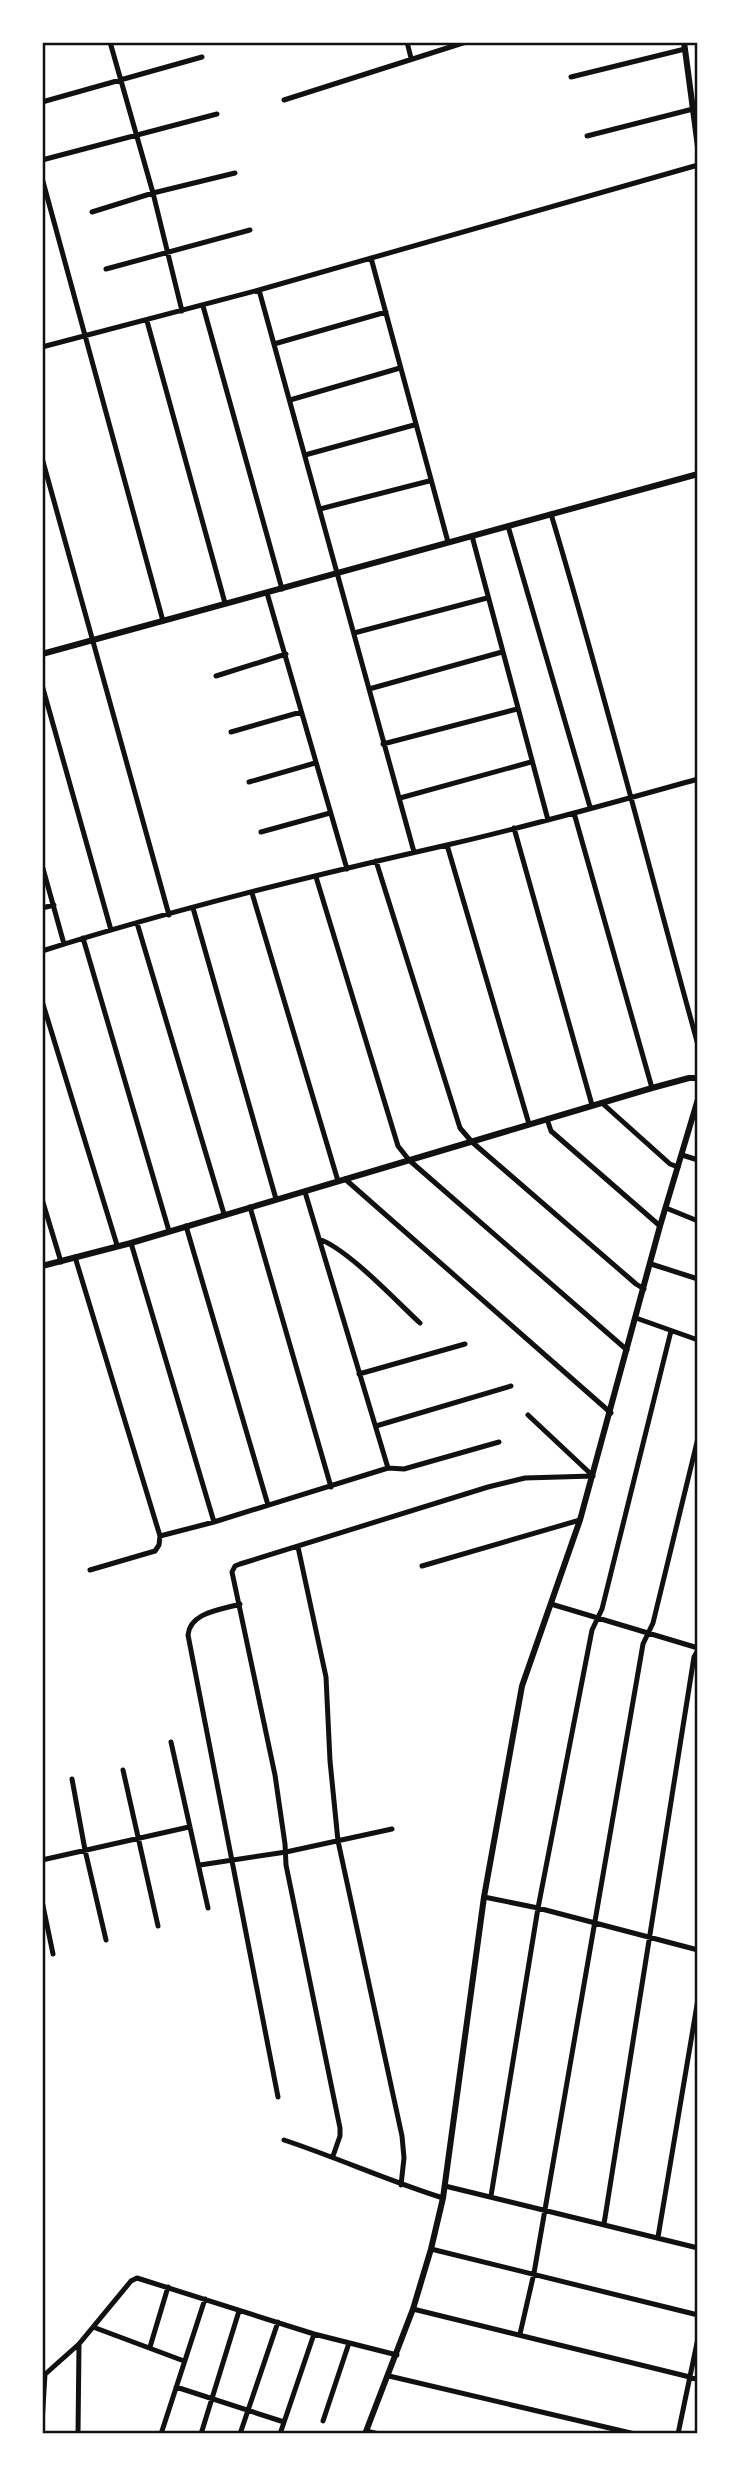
<svg xmlns="http://www.w3.org/2000/svg" width="740" height="2476" viewBox="0 0 740 2476" font-family="'Source Sans 3',sans-serif">
<style>
.lines{fill:none;stroke-linecap:round;stroke-linejoin:round}
.minor{stroke:#111;stroke-width:5}
.tertiary{stroke:#111;stroke-width:6}
.neatline{fill:none;stroke:#111;stroke-width:2.5}
</style>
<rect width="100%" height="100%" fill="#fff"/>
<g class="lines">
<path class="minor" d="M 110,42 L 153,193 L 182,311
M 407,42 L 411,58
M 571,77 L 685,49
M 284,100 L 466,42
M 42,102 L 202,57
M 587,136 L 693,109
M 42,160 L 217,114
M 42,178 L 163,621
M 92,212 L 153,193 L 235,173
M 371,258 L 448,542
M 106,269 L 250,230
M 259,290 L 414,852
M 203,306 L 282,589
M 147,321 L 225,603
M 274,344 L 386,312
M 42,347 L 259,290 L 698,165
M 290,400 L 400,368
M 305,455 L 414,425
M 42,458 L 169,915
M 320,509 L 429,481
M 551,514 C 604,690 649,868 698,1045
M 508,526 L 590,807
M 472,536 L 548,820
M 267,593 L 347,869
M 354,633 L 487,598
M 216,676 L 286,654
M 42,685 L 111,930
M 369,689 L 502,652
M 231,732 L 301,712
M 383,744 L 517,709
M 249,782 L 315,763
M 400,798 L 531,762
M 574,813 L 652,1088
M 514,828 L 592,1105
M 261,832 L 330,813
M 447,845 L 529,1124
M 376,861 L 460,1128 L 472,1142 L 636,1284 L 644,1289
M 42,865 L 64,944
M 316,877 L 398,1146 L 409,1160 L 627,1350
M 252,893 L 338,1181
M 42,908 L 54,905
M 193,908 L 276,1199
M 137,923 L 224,1214
M 83,938 L 169,1231
M 42,951 C 175,909 311,876 447,845 C 531,826 615,802 698,779
M 42,1001 L 117,1245
M 602,1103 L 670,1164 L 678,1167
M 547,1119 L 551,1131 L 660,1226
M 682,1155 L 698,1160
M 345,1179 L 611,1413
M 305,1192 L 388,1468
M 42,1199 L 61,1262
M 250,1207 L 331,1487
M 666,1208 L 698,1221
M 186,1226 L 268,1505
M 319,1239 C 349,1250 395,1300 420,1323
M 131,1243 L 214,1522
M 75,1257 L 160,1536
M 651,1264 L 698,1279
M 636,1318 L 698,1340
M 359,1374 L 465,1344
M 528,1415 L 593,1476
M 376,1426 L 511,1386
M 298,1547 L 326,1677 L 330,1761 L 338,1841 L 402,2136 L 404,2158 L 401,2185
M 422,1566 L 580,1520
M 90,1570 L 155,1551 L 159,1545 L 160,1536 L 214,1522 L 388,1468 L 404,1469 L 499,1442
M 240,1604 C 221,1610 190,1612 188,1635 L 278,2097
M 551,1604 L 698,1648
M 171,1742 L 208,1908
M 123,1770 L 158,1926
M 72,1779 L 85,1850 L 106,1940
M 42,1860 L 189,1827
M 200,1865 L 286,1852 L 392,1829
M 484,1897 L 538,1908 L 698,1950
M 42,1901 L 53,1954
M 284,2140 C 338,2158 389,2181 443,2198
M 333,2156 L 340,2136 L 340,2128 L 286,1865 L 285,1844 L 275,1775 L 232,1572 L 235,1566 L 240,1564 L 488,1487 L 525,1478 L 593,1476
M 445,2186 L 698,2248
M 491,2196 L 538,1908 L 592,1630 L 602,1609 L 671,1331
M 604,2224 L 694,1657 L 698,1650
M 658,2237 L 698,1999
M 431,2249 L 698,2315
M 413,2309 L 698,2379
M 93,2327 L 184,2361
M 520,2334 L 534,2273 L 643,1644 L 653,1623 L 698,1438
M 150,2347 L 168,2287
M 389,2376 L 635,2434
M 42,2377 L 79,2344 L 131,2281 L 137,2278 L 314,2334 L 397,2355
M 176,2387 L 284,2422
M 323,2421 L 349,2343
M 42,2424 L 45,2374
M 366,2431 L 379,2434
M 78,2434 L 79,2344
M 161,2434 L 205,2299
M 201,2434 L 239,2311
M 240,2434 L 278,2322
M 280,2434 L 314,2334
M 678,2434 L 698,2338"/>
<path class="tertiary" d="M 684,42 L 698,147
M 42,654 L 698,474
M 42,1266 L 131,1243 L 652,1088 L 689,1078 L 698,1078
M 365,2434 L 413,2309 L 431,2249 L 443,2198 L 484,1897 L 522,1686 L 580,1520 L 660,1226 L 698,1099"/>
</g>
<rect width="740" height="2476" fill="none" stroke="#ffffff" stroke-width="88"/>
<rect x="44" y="44" width="652" height="2388" class="neatline"/>
</svg>
